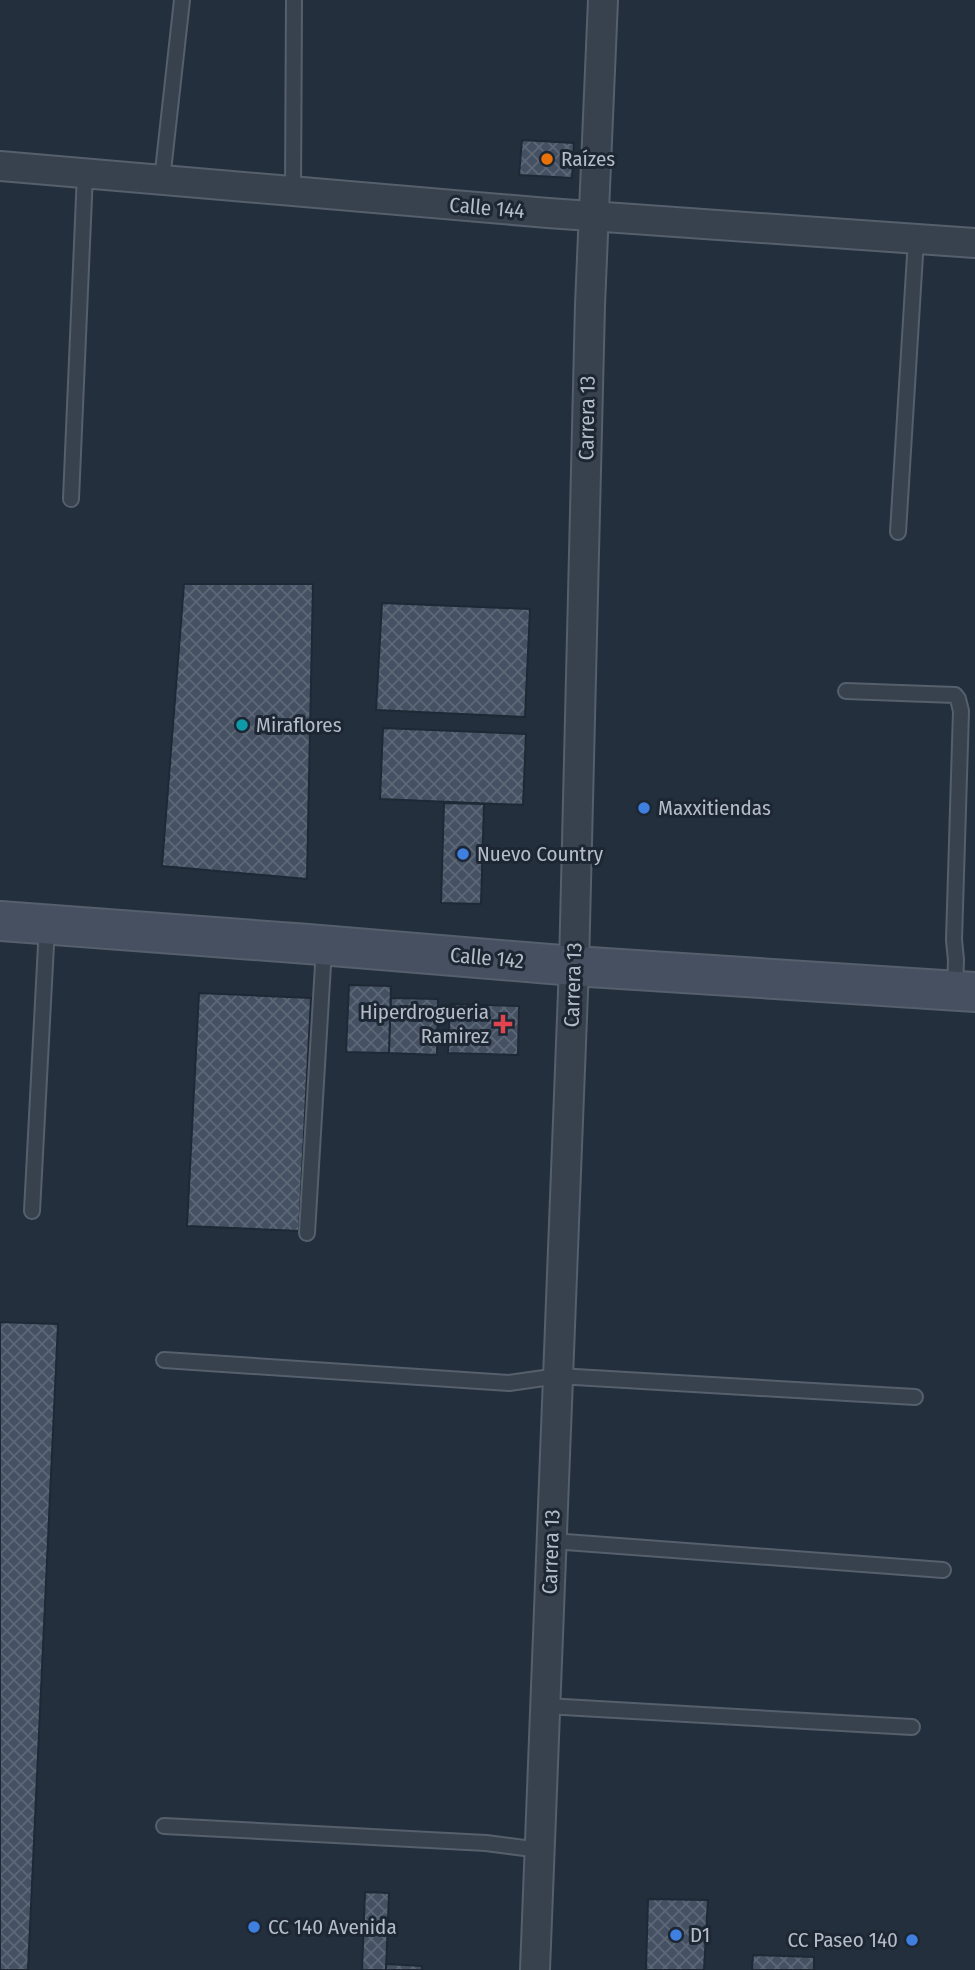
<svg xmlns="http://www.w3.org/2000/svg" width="975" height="1970" viewBox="0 0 975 1970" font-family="'Fira Sans Condensed',sans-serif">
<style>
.building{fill:url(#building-cross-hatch);stroke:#1f2835;stroke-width:2}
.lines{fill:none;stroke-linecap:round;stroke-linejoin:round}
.lane-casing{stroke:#565f6c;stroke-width:18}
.street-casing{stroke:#565f6c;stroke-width:32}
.secondary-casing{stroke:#565f6c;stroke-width:42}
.lane{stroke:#38414e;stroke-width:14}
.street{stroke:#38414e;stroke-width:28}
.secondary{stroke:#465061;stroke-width:38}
.food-dot{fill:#e8710a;stroke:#1d2633;stroke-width:2.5}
.culture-dot{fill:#0f9aa8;stroke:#1d2633;stroke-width:2.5}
.shop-dot{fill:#3f7fe0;stroke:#1d2633;stroke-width:2.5}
.health-dot{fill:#e0444e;stroke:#1d2633;stroke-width:2.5}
.labels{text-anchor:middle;stroke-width:6;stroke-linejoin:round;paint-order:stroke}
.poi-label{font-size:21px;fill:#b4bcc9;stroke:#1d2633;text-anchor:start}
.street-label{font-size:21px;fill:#b4bcc9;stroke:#1d2633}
</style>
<defs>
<pattern id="building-cross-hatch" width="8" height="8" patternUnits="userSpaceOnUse" patternTransform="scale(1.75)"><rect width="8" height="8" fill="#455162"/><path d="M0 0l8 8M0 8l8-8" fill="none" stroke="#5d6877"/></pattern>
</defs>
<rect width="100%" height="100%" fill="#242f3e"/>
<path class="building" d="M 522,140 L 574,143 L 572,178 L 519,175 Z
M 184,584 L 313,584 L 307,879 L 162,866 Z
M 382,603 L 530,609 L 525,717 L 376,710 Z
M 383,728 L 526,734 L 523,805 L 380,799 Z
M 444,803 L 484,804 L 481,904 L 441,903 Z
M 349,985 L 391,986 L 389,1053 L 346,1052 Z
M 199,993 L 311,998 L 299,1231 L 187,1226 Z
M 391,998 L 438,999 L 437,1055 L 389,1053 Z
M 450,1004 L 519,1006 L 518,1055 L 448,1053 Z
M 0,1322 L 58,1324 L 28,1970 L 0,1970 Z
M 365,1892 L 389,1893 L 386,1970 L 362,1970 Z
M 648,1899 L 708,1900 L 704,1970 L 646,1970 Z
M 753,1955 L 814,1957 L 814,1970 L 752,1970 Z
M 386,1964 L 422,1966 L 422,1970 L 386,1970 Z"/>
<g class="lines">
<g class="lane-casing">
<path id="lane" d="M 162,180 L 182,0
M 293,191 L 294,0
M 71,499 L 85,174
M 898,532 L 916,239
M 846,691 L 955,695 L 958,699 L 961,711 L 954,940 L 956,960 L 955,989
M 32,1211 L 47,926
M 307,1233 L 324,948
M 164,1360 L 509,1383 L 558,1376 L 915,1397
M 552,1541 L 943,1570
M 546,1706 L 912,1727
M 164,1826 L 486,1843 L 540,1850"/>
</g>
<g class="street-casing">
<path id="street" d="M 0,166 L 548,213 L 975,243
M 535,1970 L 574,966 L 590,305 L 603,0"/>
</g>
<g class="secondary-casing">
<path id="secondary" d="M 0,921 L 308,944 L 574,966 L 975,992"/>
</g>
<use href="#lane" class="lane"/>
<use href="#street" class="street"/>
<use href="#secondary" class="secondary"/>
</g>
<circle class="food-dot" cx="547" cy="159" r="7"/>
<circle class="culture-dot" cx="242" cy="725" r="7"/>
<g class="shop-dot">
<circle cx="644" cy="808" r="7"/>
<circle cx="463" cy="854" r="7"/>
<circle cx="254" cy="1927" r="7"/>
<circle cx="676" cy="1935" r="7"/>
<circle cx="912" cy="1940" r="7"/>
</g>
<path class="health-dot" d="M499.5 1013.5h7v7h7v7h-7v7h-7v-7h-7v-7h7z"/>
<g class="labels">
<g class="poi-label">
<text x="561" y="166">Raízes</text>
<text x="256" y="732">Miraflores</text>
<text x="658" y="815">Maxxitiendas</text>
<text x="477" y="861">Nuevo Country</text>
<text x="489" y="1019" text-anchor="end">Hiperdrogueria<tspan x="489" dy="24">Ramirez</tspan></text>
<text x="268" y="1934">CC 140 Avenida</text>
<text x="690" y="1942">D1</text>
<text x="898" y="1947" text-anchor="end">CC Paseo 140</text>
</g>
<g class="street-label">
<text transform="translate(487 208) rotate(5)" y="7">Calle 144</text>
<text transform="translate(587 418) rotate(-89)" y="7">Carrera 13</text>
<text transform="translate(487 958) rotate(5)" y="7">Calle 142</text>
<text transform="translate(573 985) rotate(-88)" y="7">Carrera 13</text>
<text transform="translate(551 1552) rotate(-88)" y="7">Carrera 13</text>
</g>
</g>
</svg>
